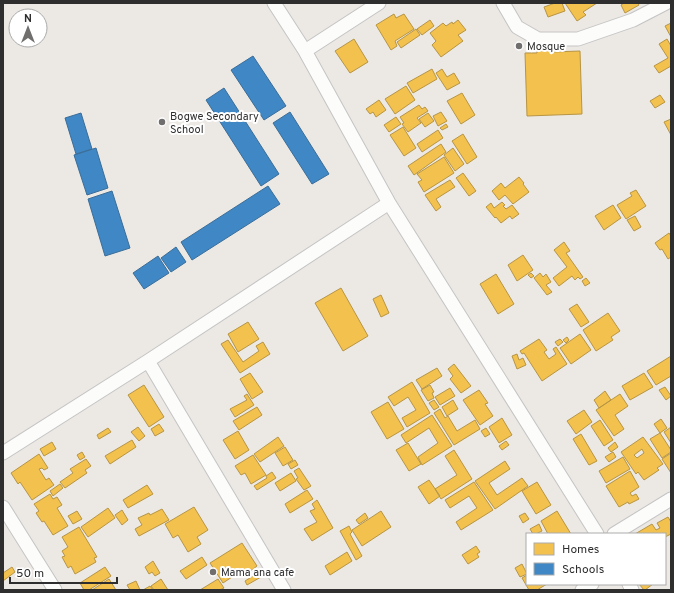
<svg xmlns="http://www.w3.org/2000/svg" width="674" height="593" viewBox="0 0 674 593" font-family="Overpass,sans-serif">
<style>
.homes{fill:#f2c14e;stroke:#b79544;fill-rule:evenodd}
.schools{fill:#3f88c5;stroke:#3a6d98}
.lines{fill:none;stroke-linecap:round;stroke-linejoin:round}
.minor-casing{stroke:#c5c4c5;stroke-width:15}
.minor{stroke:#fcfcfb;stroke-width:13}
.poi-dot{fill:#706f6e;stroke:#fff;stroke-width:1.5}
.labels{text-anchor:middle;stroke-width:4;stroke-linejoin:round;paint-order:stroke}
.poi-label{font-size:11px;fill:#2e2e2e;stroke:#fff;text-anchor:start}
</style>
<rect width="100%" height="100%" fill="#ece8e4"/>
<path class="homes" d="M 555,3 L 562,3 L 565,11 L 548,17 L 544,7 Z
M 565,3 L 597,3 L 583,12 L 586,15 L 577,21 Z
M 624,3 L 638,3 L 639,5 L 625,13 L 621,5 Z
M 394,14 L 396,18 L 404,14 L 414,29 L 395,41 L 397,46 L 391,50 L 376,25 Z
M 430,20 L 434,26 L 422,35 L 417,29 Z
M 458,20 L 466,30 L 458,35 L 463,41 L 441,57 L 432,45 L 436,41 L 430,33 L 443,23 L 446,26 L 452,22 L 453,24 Z
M 671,23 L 671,37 L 665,26 Z
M 416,29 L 420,35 L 401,48 L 397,42 Z
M 354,39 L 368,62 L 350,73 L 335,51 Z
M 667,39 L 671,46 L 671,66 L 659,73 L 654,66 L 668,58 L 659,44 Z
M 553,48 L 553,52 L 580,51 L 582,114 L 527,116 L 525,53 L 537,53 L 537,49 Z
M 432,69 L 437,79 L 413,93 L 407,83 Z
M 442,69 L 447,77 L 454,73 L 460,83 L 447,90 L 436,73 Z
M 406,86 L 415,100 L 395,114 L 385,99 Z
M 462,93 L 475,115 L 461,124 L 447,101 Z
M 660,95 L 665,102 L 655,108 L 650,101 Z
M 379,100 L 386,110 L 376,117 L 373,112 L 370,114 L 366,109 Z
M 419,105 L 422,109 L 425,107 L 428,111 L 417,118 L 421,123 L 408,132 L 402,124 L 404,123 L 400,117 Z
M 441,112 L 447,121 L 438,126 L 433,116 Z
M 428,113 L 434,121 L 425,127 L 419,119 Z
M 396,117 L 401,124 L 389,132 L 384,125 Z
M 671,119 L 671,135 L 664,122 Z
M 446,124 L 448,127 L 442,130 L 440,128 Z
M 403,127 L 416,148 L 404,156 L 390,135 Z
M 438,130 L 443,138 L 422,152 L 417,144 Z
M 463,134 L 477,157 L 467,164 L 452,141 Z
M 441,144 L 446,152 L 414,175 L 408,166 Z
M 453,148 L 464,164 L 455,171 L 444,155 Z
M 444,157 L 454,173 L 424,192 L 418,182 L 422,180 L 417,174 Z
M 463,173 L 476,191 L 469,196 L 456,178 Z
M 519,177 L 524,183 L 523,184 L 529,192 L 513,204 L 505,195 L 499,200 L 492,191 L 501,183 L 505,188 Z
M 450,180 L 455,187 L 436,199 L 441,207 L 436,211 L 425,195 Z
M 636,190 L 646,206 L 626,219 L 617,205 L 632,196 L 630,193 Z
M 502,202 L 505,205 L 503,206 L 506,209 L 512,205 L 519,214 L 512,219 L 510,216 L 501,223 L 496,217 L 495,218 L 486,207 L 491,203 L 494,208 Z
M 613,205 L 621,218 L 604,230 L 595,216 Z
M 635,216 L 641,227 L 634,231 L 627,220 Z
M 669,233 L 671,236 L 671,257 L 668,259 L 662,249 L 660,250 L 655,243 Z
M 564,242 L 570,251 L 566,253 L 583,277 L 580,279 L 578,277 L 575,280 L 572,276 L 559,286 L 553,278 L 567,267 L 554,250 Z
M 523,255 L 533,270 L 517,281 L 508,265 Z
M 531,273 L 534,276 L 531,278 L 528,275 Z
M 540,273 L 543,277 L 546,274 L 551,282 L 546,285 L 552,292 L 547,295 L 534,278 Z
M 496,274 L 514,304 L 498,314 L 480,284 Z
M 586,278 L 590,283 L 585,286 L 582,281 Z
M 341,288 L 368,336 L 343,351 L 315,303 Z
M 381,295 L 389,313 L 381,317 L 373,299 Z
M 577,304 L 589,322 L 581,327 L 569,309 Z
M 608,313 L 620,331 L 611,337 L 613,340 L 596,351 L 583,330 Z
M 248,322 L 259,339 L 238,352 L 228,334 Z
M 580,334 L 591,350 L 571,364 L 560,348 Z
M 567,337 L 569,340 L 566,343 L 563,340 Z
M 539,339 L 547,350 L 544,352 L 549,359 L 556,354 L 553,349 L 556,347 L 567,364 L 542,381 L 524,353 L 522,354 L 520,351 Z
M 560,339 L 563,342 L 558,346 L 555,342 Z
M 228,340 L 243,362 L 259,351 L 256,346 L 263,342 L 270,354 L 240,373 L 221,344 Z
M 517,354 L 519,360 L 523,358 L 526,365 L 517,369 L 512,356 Z
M 671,356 L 671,376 L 656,385 L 647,371 Z
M 454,364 L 471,386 L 461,393 L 450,379 L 453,376 L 448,369 Z
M 437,368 L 442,376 L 422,389 L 416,380 Z
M 250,373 L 263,392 L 252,399 L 240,379 Z
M 644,373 L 653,387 L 630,400 L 622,386 Z
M 412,382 L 430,413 L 407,427 L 402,418 L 416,410 L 408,397 L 394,406 L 388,397 Z
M 144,385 L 164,417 L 149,427 L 128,395 Z
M 430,385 L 434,392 L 432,393 L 434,398 L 428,401 L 421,390 Z
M 665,387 L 671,396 L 666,400 L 659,390 Z
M 450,388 L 455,396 L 440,405 L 435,397 Z
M 479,390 L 488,403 L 485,404 L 493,416 L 480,425 L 463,400 Z
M 605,391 L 611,400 L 599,408 L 594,400 Z
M 247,394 L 254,405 L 235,417 L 230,409 L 247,400 L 244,396 Z
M 620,394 L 628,406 L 615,415 L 624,429 L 614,436 L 596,410 Z
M 434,400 L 439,407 L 434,410 L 429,403 Z
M 453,400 L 458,409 L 447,416 L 442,407 Z
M 388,402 L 404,429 L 387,439 L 371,412 Z
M 257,407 L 262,415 L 239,430 L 233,421 Z
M 440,409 L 445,418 L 448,416 L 457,431 L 475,420 L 480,429 L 454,445 L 434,413 Z
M 584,410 L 592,422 L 576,434 L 567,421 Z
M 432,415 L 452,446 L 422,465 L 418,457 L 438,443 L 429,428 L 406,443 L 401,435 Z
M 502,418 L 512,435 L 499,443 L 489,427 Z
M 661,419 L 667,428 L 660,433 L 654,424 Z
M 600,420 L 613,440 L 604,446 L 591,426 Z
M 159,424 L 164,431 L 155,436 L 151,429 Z
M 138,427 L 145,436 L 139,441 L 131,432 Z
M 671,427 L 671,443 L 664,432 Z
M 108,428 L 111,432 L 99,439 L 97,435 Z
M 486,428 L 490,434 L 485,437 L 481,431 Z
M 238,431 L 249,450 L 235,459 L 223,440 Z
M 660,433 L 671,450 L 671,452 L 662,458 L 650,439 Z
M 581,434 L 597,461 L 589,465 L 573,439 Z
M 278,437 L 284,446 L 260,462 L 254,454 Z
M 643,437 L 663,464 L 657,468 L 659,470 L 644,480 L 638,472 L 636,474 L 621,452 ZM 642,449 L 644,453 L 637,458 L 634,455 Z
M 132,440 L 136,447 L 110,464 L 105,456 Z
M 506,441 L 509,445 L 502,450 L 499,446 Z
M 52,442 L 56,449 L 44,456 L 40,449 Z
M 615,442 L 618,447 L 611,452 L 608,448 Z
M 408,443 L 421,464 L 409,471 L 396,450 Z
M 285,447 L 293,460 L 283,466 L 275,453 Z
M 454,450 L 472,479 L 441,499 L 435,489 L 457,475 L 445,456 Z
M 82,452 L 85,457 L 80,460 L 77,455 Z
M 613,452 L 616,457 L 609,462 L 605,457 Z
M 671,453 L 671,473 L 662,459 Z
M 39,454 L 48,468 L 44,470 L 42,468 L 39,469 L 46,480 L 49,478 L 54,485 L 32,500 L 20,482 L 18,484 L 11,473 Z
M 253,455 L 266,475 L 251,484 L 245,473 L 241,475 L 235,466 Z
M 623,457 L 630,469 L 606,483 L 599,471 Z
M 86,459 L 91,466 L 85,470 L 87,473 L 65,488 L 60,482 L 73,473 L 70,469 Z
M 295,460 L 298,465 L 291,469 L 288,464 Z
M 505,461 L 510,469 L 489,483 L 497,495 L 522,478 L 528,486 L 495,509 L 475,481 Z
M 299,468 L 311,486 L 304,490 L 296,479 L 298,478 L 294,471 Z
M 630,471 L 639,487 L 630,493 L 632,496 L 636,494 L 639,499 L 629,504 L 628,502 L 619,507 L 606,486 Z
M 272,472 L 276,478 L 257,490 L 254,486 L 267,478 L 266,476 Z
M 291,473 L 296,481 L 280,491 L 275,483 Z
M 429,480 L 440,496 L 429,504 L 418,487 Z
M 474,482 L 493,510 L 461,530 L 456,522 L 477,508 L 469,496 L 450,508 L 445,500 Z
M 537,482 L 551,505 L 536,514 L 522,491 Z
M 60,484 L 63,488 L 53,496 L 50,491 Z
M 147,485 L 153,494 L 128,508 L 123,500 Z
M 307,490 L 313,499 L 290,513 L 285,504 Z
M 50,494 L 53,499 L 57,497 L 62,505 L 57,508 L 68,526 L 53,535 L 44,521 L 42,522 L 36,513 L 39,511 L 34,504 Z
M 317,500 L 333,528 L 312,541 L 304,529 L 317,522 L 310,511 L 315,509 L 312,504 Z
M 194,507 L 208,530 L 197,537 L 201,544 L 188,552 L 178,535 L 173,538 L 165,524 Z
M 108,508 L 115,518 L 88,537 L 81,527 Z
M 162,509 L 169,520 L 139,536 L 135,529 L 142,525 L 138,518 L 149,513 L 150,515 Z
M 122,510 L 128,520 L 122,525 L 115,515 Z
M 77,511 L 82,519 L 73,524 L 68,516 Z
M 381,511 L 391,527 L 362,546 L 352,530 Z
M 557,511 L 571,534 L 548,534 L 541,521 Z
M 365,513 L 368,518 L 359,524 L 356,520 Z
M 525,513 L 529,519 L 523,523 L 519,516 Z
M 668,517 L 671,522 L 671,534 L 665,537 L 665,534 L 635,534 L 652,524 L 656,530 L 660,528 L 657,523 Z
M 539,524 L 542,531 L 536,534 L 533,534 L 530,529 Z
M 349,526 L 352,532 L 350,534 L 362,556 L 356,560 L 340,531 Z
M 79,527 L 97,557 L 94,558 L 96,562 L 75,574 L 71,566 L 68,568 L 62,557 L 65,556 L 62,551 L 68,547 L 62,537 Z
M 242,543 L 257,566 L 244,576 L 241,571 L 223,583 L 210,563 Z
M 476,546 L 480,552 L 477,554 L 479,557 L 468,564 L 462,555 Z
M 347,552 L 352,561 L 330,575 L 325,566 Z
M 202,557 L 207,565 L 186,579 L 180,571 Z
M 153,561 L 160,573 L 155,576 L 152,572 L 149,574 L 145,567 Z
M 522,564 L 527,574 L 520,577 L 515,568 Z
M 12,567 L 15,572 L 3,581 L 3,573 Z
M 105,567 L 111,576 L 89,590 L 84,590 L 80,583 Z
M 258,573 L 261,577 L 247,585 L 245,581 Z
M 527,575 L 527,584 L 547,584 L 537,590 L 529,590 L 522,578 Z
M 109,579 L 116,590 L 92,590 Z
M 161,579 L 168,590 L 154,590 L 151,586 Z
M 218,579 L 224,588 L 220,590 L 200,590 Z
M 136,581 L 140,590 L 130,590 L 127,585 Z
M 639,584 L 653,584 L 645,590 L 644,590 Z
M 150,586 L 153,590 L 143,590 Z"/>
<path class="schools" d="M 253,56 L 286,106 L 264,120 L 231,70 Z
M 224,88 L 279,174 L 261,186 L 206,100 Z
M 290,112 L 329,174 L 312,184 L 273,123 Z
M 81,113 L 92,149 L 76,154 L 65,118 Z
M 96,148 L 108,188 L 87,195 L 74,155 Z
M 268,186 L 280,204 L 192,260 L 181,242 Z
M 112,191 L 130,248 L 105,256 L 88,199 Z
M 176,247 L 186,262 L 171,272 L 161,258 Z
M 158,256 L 169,273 L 144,289 L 133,273 Z"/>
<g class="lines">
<g class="minor-casing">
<path id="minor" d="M 274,3 L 305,51 L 389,203 L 597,534
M 503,3 L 517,27 L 538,39 L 578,39 L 633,20 L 666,3
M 305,51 L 379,3
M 148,361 L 284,590
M 3,453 L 148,361 L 389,203
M 3,507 L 55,590
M 614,534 L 671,499
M 629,584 L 632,590
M 582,590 L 592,584"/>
</g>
<use href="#minor" class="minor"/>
</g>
<g class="poi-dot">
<circle cx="519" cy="46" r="4"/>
<circle cx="162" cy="122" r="4"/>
<circle cx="213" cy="572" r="4"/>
</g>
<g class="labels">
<g class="poi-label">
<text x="527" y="50">Mosque</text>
<text x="170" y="120">Bogwe Secondary<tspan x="170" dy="13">School</tspan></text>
<text x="221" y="576">Mama ana cafe</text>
</g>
</g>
<rect width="674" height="593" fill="none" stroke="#2e2e2e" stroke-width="8"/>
<rect x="526" y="533" width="140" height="52" fill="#ffffff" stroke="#ababab"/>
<rect x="534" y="543" width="20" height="12" fill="#f2c14e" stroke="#ababab"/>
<text x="562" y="553" font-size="12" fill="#2e2e2e">Homes</text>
<rect x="534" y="563" width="20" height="12" fill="#3f88c5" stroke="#ababab"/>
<text x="562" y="573" font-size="12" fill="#2e2e2e">Schools</text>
<g transform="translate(28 28)"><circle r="19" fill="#ffffff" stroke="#ababab"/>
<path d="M0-3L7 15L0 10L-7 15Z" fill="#706f6e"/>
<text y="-6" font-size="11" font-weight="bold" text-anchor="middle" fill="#2e2e2e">N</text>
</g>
<path d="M10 577v6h107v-6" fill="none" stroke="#2e2e2e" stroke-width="2"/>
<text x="16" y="577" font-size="12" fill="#2e2e2e" stroke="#ffffff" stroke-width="3" paint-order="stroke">50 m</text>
</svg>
